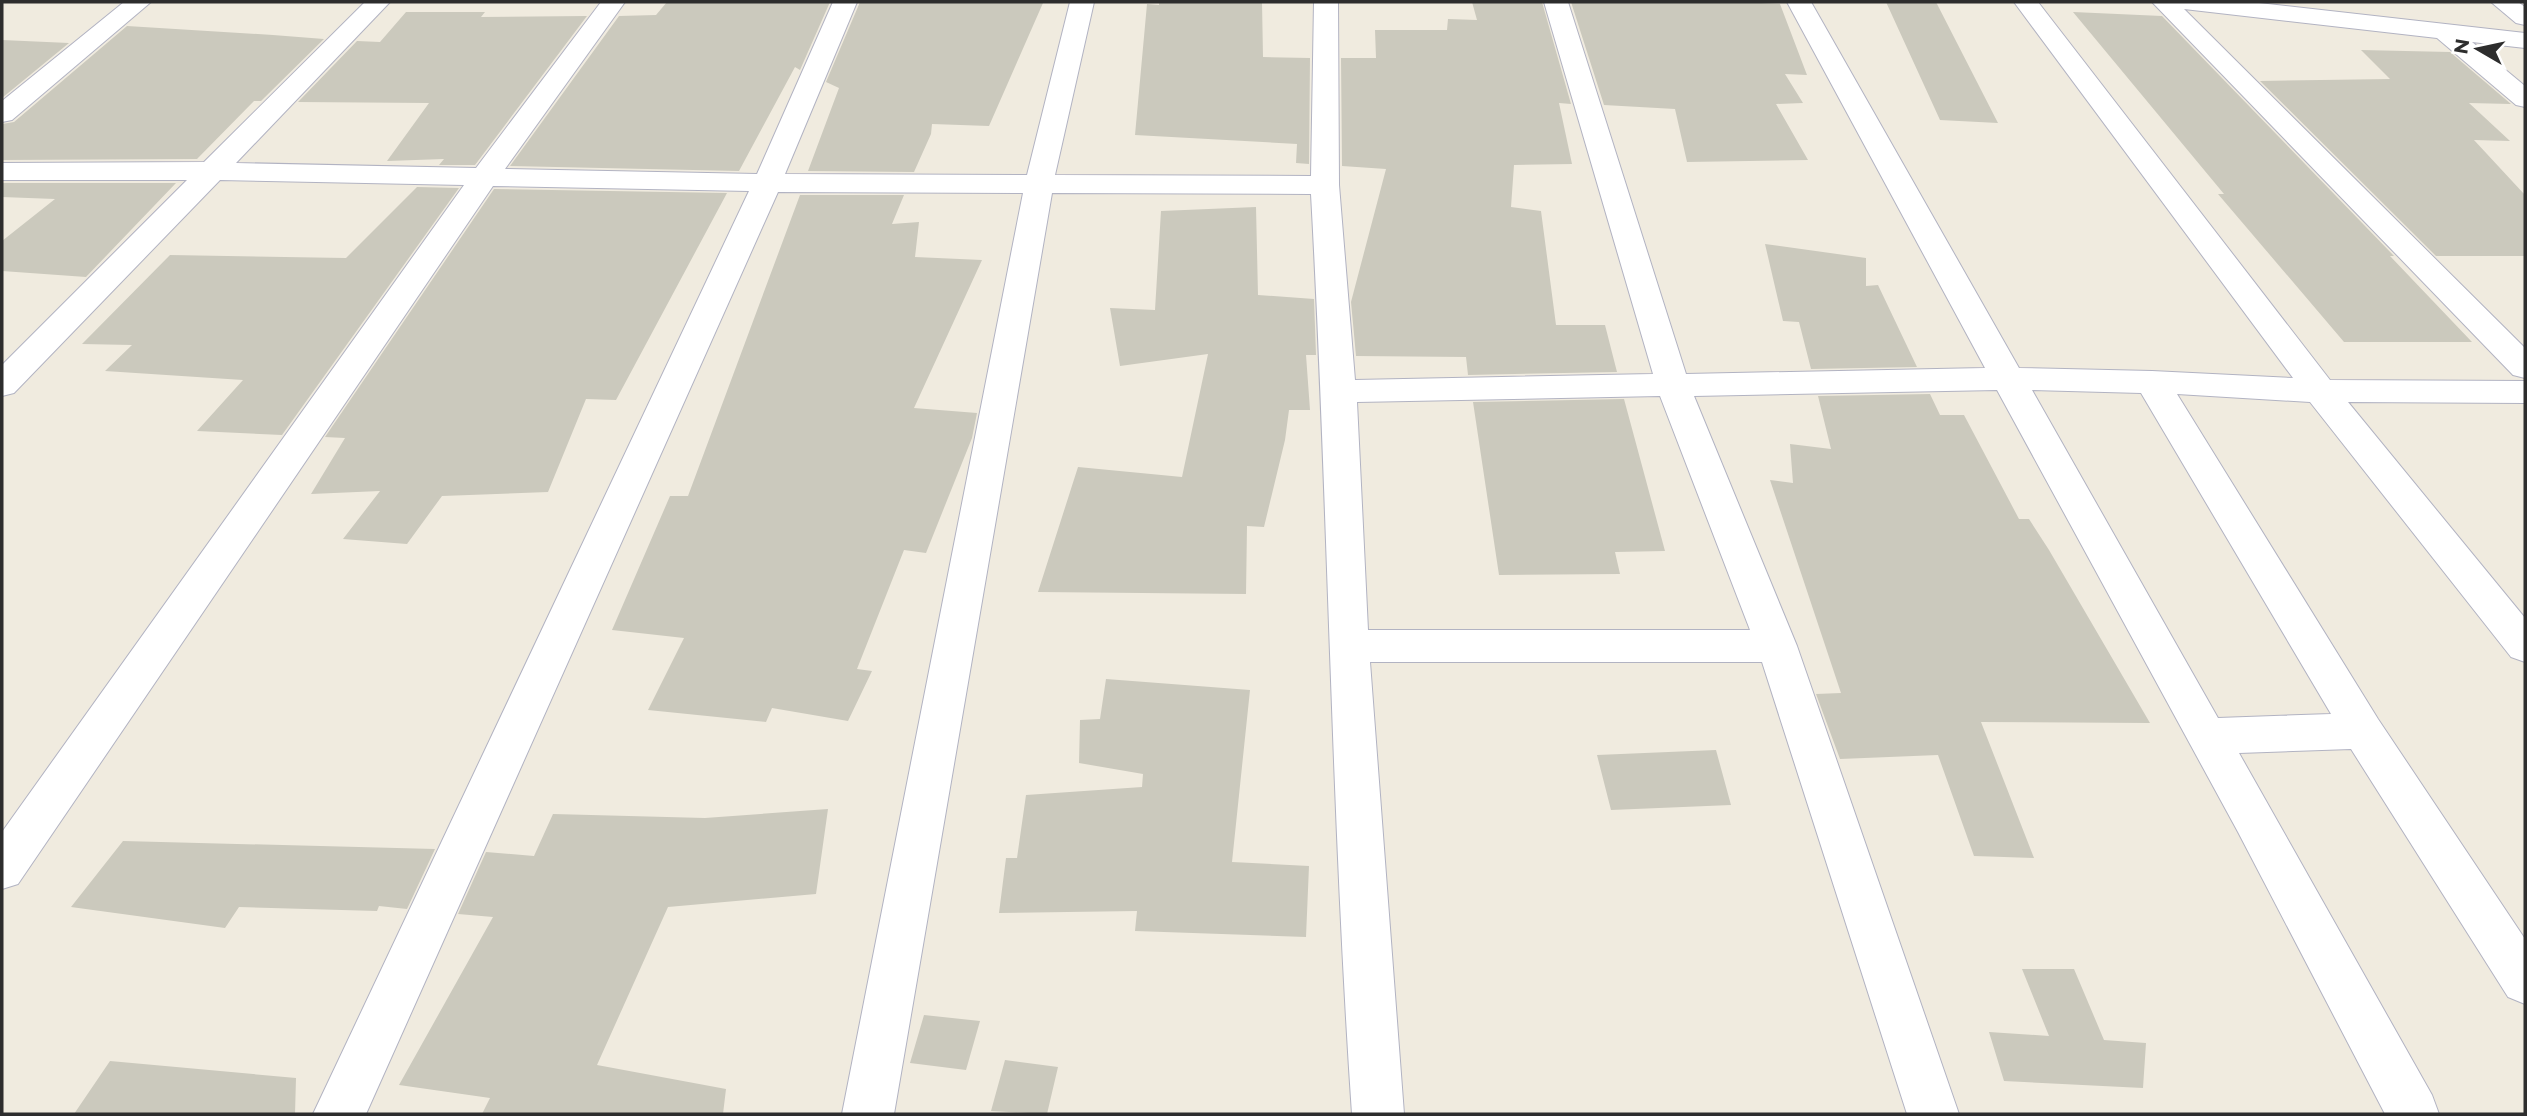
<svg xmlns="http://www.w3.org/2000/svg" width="2527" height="1116" viewBox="0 0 2527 1116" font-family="Montserrat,sans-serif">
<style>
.building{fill:#cbc9bd}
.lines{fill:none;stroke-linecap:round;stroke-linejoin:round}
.street-casing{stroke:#b2b3c2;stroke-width:2}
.street{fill:#fff;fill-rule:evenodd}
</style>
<rect width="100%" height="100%" fill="#f0ebdf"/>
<path class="building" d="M 667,2 L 830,2 L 800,70 L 795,67 L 739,171 L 510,166 L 619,16 L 656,15 Z
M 860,2 L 989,2 L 1043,3 L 989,126 L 932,124 L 931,134 L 914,172 L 808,171 L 839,88 L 826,82 Z
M 1159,2 L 1262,2 L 1263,57 L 1310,58 L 1309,164 L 1296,163 L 1297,144 L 1135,135 L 1147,4 L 1159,5 Z
M 1472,2 L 1542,2 L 1571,104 L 1559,103 L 1572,164 L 1514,165 L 1511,207 L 1541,211 L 1556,325 L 1605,325 L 1617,372 L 1468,375 L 1466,357 L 1356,356 L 1351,302 L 1386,169 L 1342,166 L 1341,58 L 1376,58 L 1375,30 L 1447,30 L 1448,19 L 1477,20 Z
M 1571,2 L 1743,2 L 1780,4 L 1807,75 L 1785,74 L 1803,103 L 1776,104 L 1808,160 L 1687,162 L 1675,109 L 1604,105 Z
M 1886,2 L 1936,2 L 1998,123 L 1940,120 Z
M 406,12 L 485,12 L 481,17 L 587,16 L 475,165 L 439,165 L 444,159 L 387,161 L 429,103 L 298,102 L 357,41 L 380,42 Z
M 2073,12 L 2162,16 L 2394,256 L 2390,256 L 2472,342 L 2344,342 L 2218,194 L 2224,194 Z
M 127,26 L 273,35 L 324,39 L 261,101 L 254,101 L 197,159 L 2,160 L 2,124 L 14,122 Z
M 2,40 L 69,43 L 2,98 Z
M 2361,50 L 2450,52 L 2511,104 L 2469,103 L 2510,141 L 2474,140 L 2525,195 L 2525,256 L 2436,256 L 2260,81 L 2390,79 Z
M 2,183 L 176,183 L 86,277 L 2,271 L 2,241 L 55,199 L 2,197 Z
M 417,187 L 459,188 L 282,435 L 197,431 L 243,380 L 105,371 L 132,345 L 82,344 L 170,255 L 346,258 Z
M 494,189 L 727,193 L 616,400 L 586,399 L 548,492 L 442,496 L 407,544 L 343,539 L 380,491 L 311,494 L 345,438 L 325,437 Z
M 800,195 L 904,195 L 892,224 L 919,222 L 915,257 L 982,260 L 914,408 L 977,413 L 972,438 L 926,553 L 904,550 L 857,669 L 872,671 L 848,721 L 772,708 L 766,722 L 648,710 L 684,638 L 612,630 L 670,496 L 688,496 Z
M 1256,207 L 1258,295 L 1314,299 L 1316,355 L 1306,355 L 1310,410 L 1289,410 L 1285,440 L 1264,527 L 1247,526 L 1246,594 L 1038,592 L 1078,467 L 1182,477 L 1208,354 L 1120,366 L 1110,308 L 1155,310 L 1161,211 Z
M 1765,244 L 1866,258 L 1866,286 L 1878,285 L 1917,367 L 1811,369 L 1799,322 L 1783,321 Z
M 1930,394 L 1940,415 L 1964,415 L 2019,519 L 2029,519 L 2049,550 L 2150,723 L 1981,722 L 2034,858 L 1974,856 L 1938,755 L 1840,759 L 1816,694 L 1841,693 L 1770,480 L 1793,483 L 1790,444 L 1831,449 L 1818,396 Z
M 1624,399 L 1665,551 L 1615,552 L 1620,574 L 1499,575 L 1473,402 Z
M 1106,679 L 1250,690 L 1232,862 L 1309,866 L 1306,937 L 1135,931 L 1137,911 L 999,913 L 1006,858 L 1017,858 L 1026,795 L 1142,787 L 1143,774 L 1079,763 L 1080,720 L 1100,719 Z
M 1716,750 L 1731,805 L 1611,810 L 1597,755 Z
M 828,809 L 816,894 L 668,907 L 597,1065 L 726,1089 L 723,1114 L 482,1114 L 490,1098 L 399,1085 L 493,917 L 458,914 L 486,852 L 534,856 L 553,814 L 705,818 Z
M 123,841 L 435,849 L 407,909 L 379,906 L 377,911 L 239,907 L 225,928 L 71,907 Z
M 2022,969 L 2074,969 L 2104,1040 L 2146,1043 L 2143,1088 L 2004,1081 L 1989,1032 L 2049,1036 Z
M 924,1015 L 980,1021 L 966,1070 L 910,1063 Z
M 1005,1060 L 1058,1067 L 1047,1114 L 991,1111 Z
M 110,1061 L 296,1078 L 295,1114 L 74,1114 Z"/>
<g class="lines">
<g class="street-casing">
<path id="street" d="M 124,2 L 151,2 L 12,120 L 2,122 L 2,101 Z
M 365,2 L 390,2 L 236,163 L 476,168 L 601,2 L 625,2 L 505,169 L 757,174 L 833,2 L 857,2 L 785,174 L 1027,175 L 1070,2 L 1094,2 L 1055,175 L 1311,176 L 1314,2 L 1338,2 L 1339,185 L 1355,380 L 1653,374 L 1544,2 L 1568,2 L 1686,374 L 1985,368 L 1787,2 L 1811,2 L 2019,368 L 2152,371 L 2293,378 L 2014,2 L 2038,2 L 2330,380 L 2525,381 L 2525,403 L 2348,402 L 2525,618 L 2525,662 L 2511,657 L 2310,402 L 2177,394 L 2378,719 L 2525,939 L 2525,1004 L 2508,997 L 2351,749 L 2239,753 L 2432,1095 L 2439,1114 L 2385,1114 L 2238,832 L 1997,390 L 1694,396 L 1797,646 L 1959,1114 L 1907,1114 L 1762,662 L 1370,662 L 1404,1114 L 1352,1114 C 1331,808 1328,500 1311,194 L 1052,193 L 894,1114 L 842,1114 L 1023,193 L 778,192 L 366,1114 L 313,1114 L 749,191 L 493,186 L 18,884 L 2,889 L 2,832 L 464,185 L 220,180 L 14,393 L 2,396 L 2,365 L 187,180 L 2,180 L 2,163 L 204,162 ZM 2032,390 L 2141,393 L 2331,714 L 2218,718 ZM 1660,396 L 1750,630 L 1368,630 L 1357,402 Z
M 2152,2 L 2250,2 L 2525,33 L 2525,48 L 2472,42 L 2525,86 L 2525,107 L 2516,105 L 2437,38 L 2184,9 L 2525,348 L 2525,378 L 2513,375 Z
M 2491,2 L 2518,2 L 2525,7 L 2525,25 L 2516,23 Z"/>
</g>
<use href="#street" class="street"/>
</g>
<rect width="2527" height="1116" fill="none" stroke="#2d2d2d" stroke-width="7"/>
<g transform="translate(2478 49) rotate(279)" stroke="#ffffff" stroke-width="5" paint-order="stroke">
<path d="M0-5L12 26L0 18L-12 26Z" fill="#2d2d2d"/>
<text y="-10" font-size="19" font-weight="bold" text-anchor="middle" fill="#2d2d2d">N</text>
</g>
</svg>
